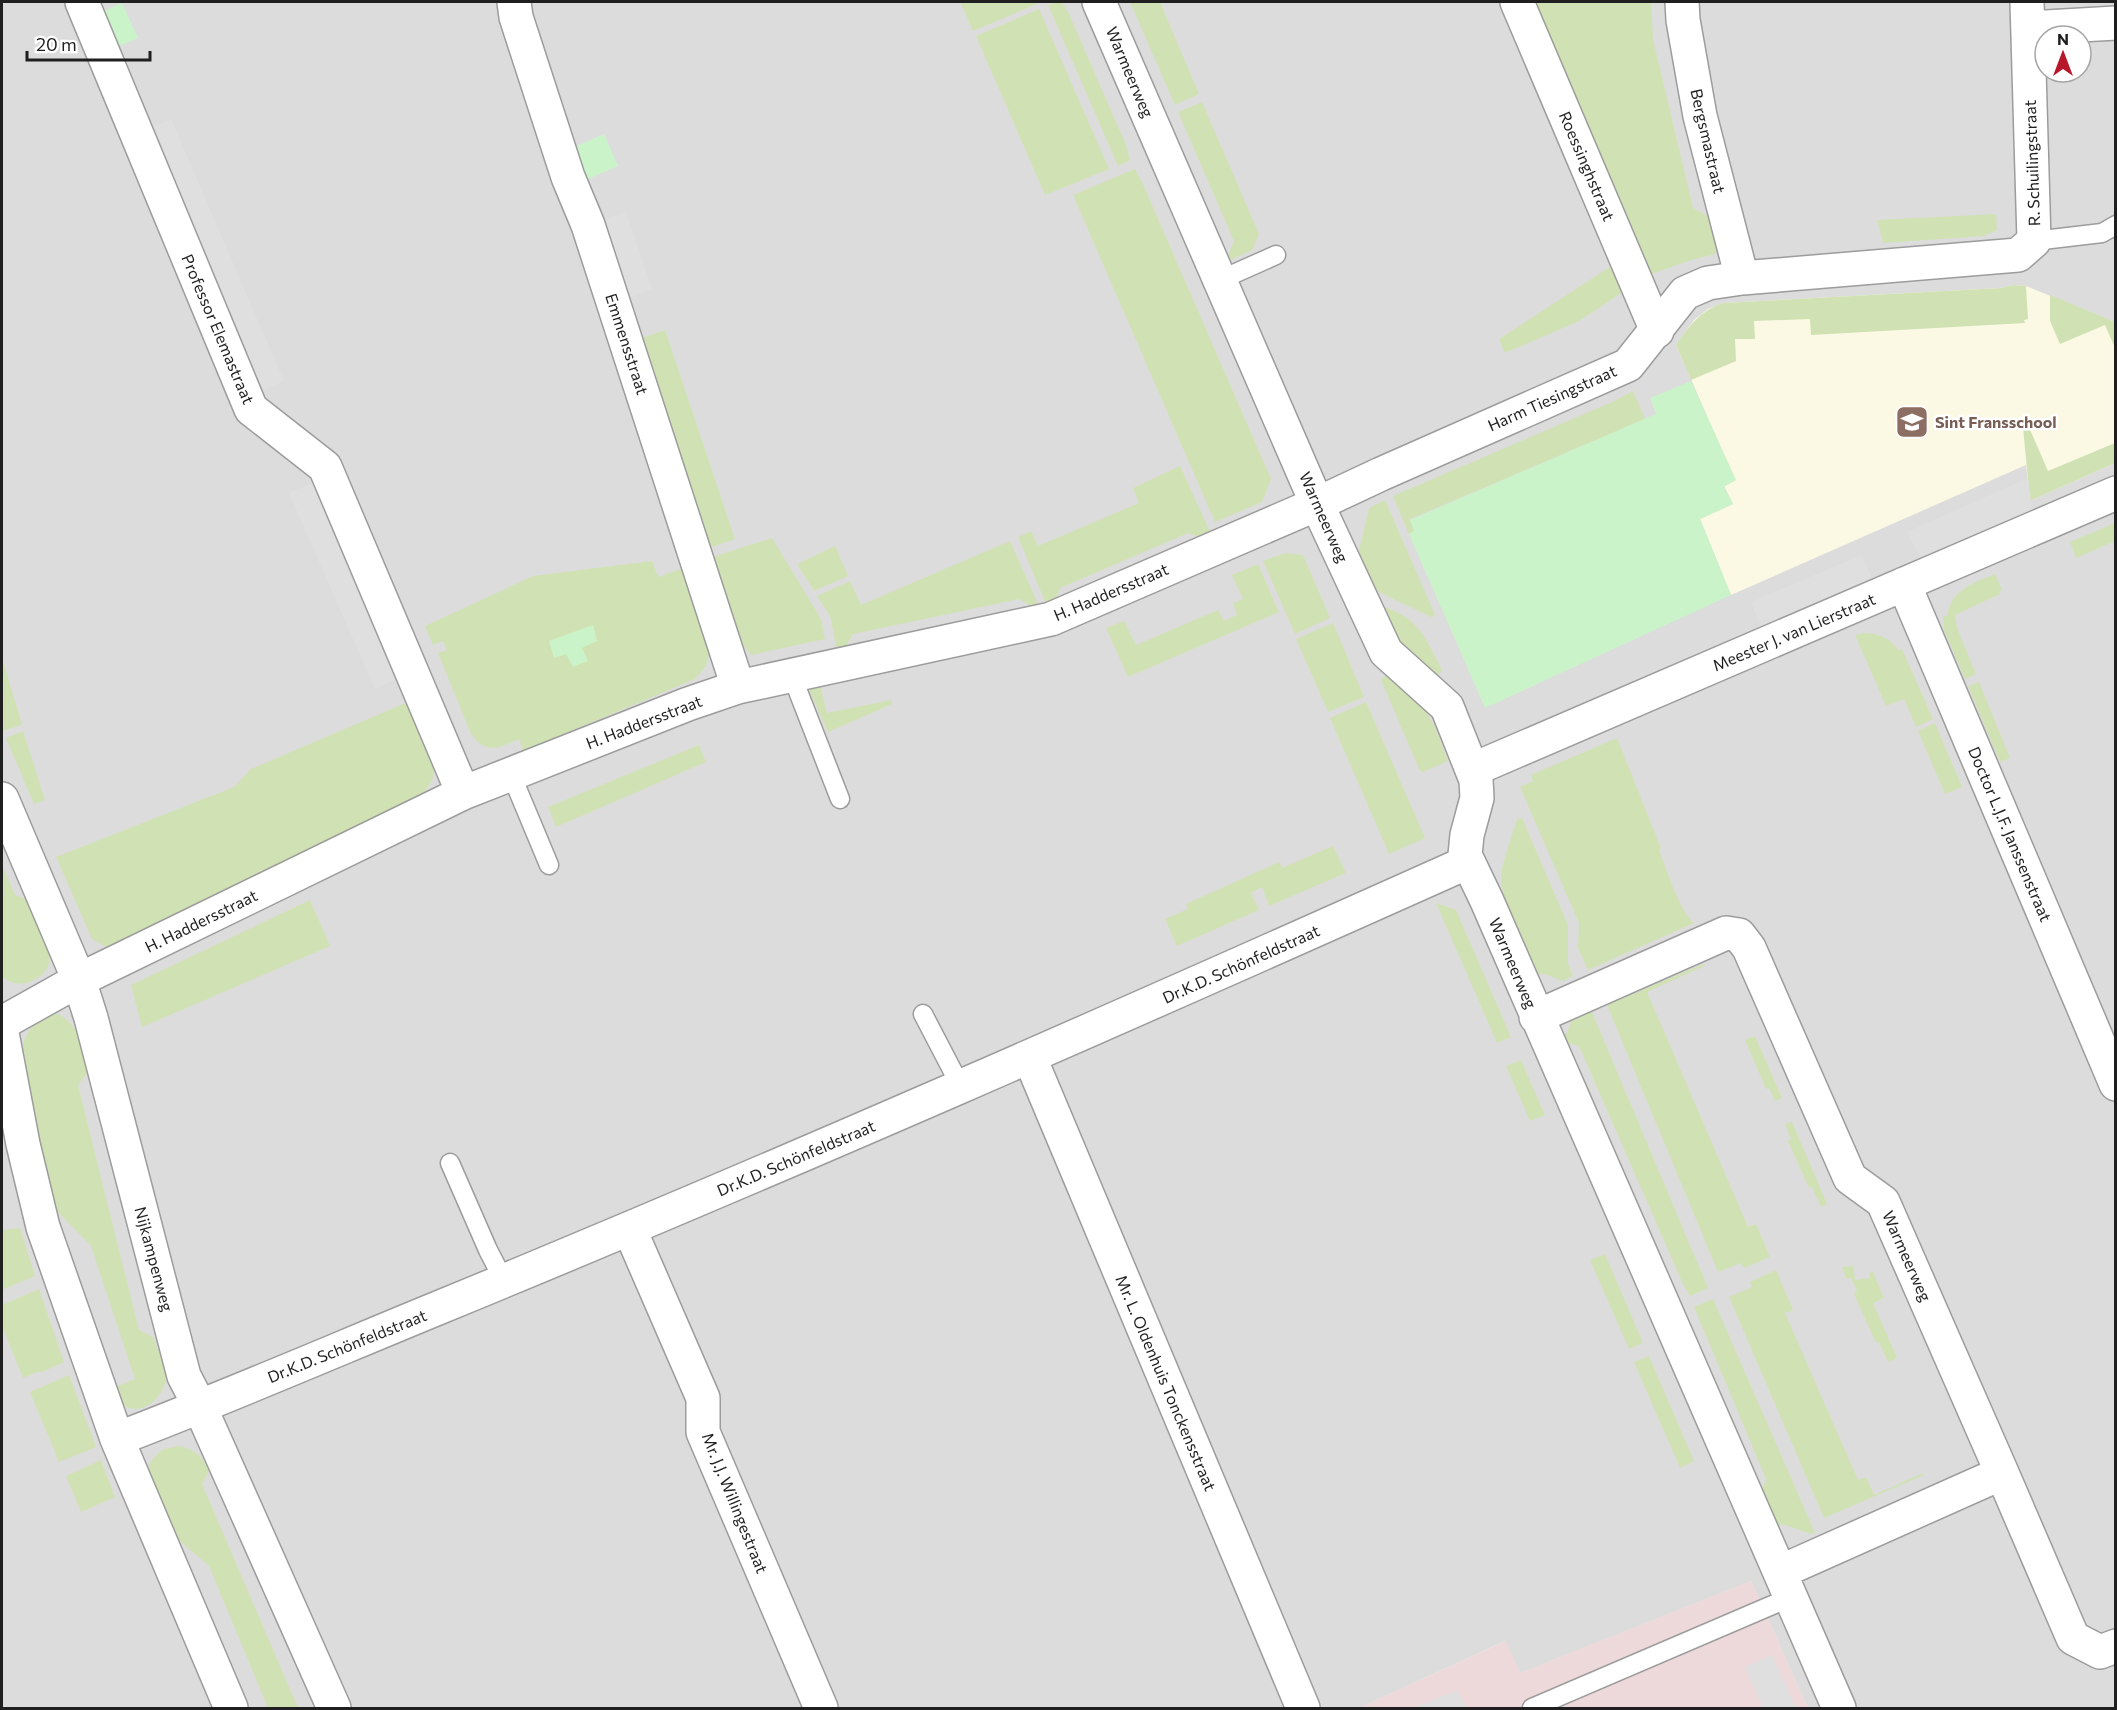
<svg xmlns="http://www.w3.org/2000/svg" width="2117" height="1710" viewBox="0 0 2117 1710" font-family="Commissioner,sans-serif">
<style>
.residential{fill:#dddcdc;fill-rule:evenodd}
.commercial{fill:#edd8da}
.education{fill:#fbf8e3}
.grass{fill:#d0e2b3}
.park{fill:#cbf3c9}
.parking{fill:#dfdfdf}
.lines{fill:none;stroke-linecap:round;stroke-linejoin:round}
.lane-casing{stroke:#9c9c9c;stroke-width:21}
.street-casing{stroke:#9c9c9c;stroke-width:36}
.lane{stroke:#fff;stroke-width:18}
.street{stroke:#fff;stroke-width:33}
.labels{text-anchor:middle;stroke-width:5;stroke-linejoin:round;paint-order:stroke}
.street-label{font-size:16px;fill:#1f1f1f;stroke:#fff}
.education-label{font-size:16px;font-weight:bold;fill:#785e54;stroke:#fff;text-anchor:start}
</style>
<rect width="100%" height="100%" fill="#efebe7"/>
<path class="residential" d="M 2,2 L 2115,2 L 2115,1708 L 1808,1708 L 1751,1581 L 1520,1673 L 1505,1641 L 1359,1708 L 2,1708 ZM 2045,36 L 2081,36 L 2081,72 L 2045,72 Z"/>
<path class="commercial" d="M 1751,1581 L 1808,1708 L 1359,1708 L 1506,1641 L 1520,1673 Z"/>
<path class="education" d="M 2013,285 L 2026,286 L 2115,322 L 2115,463 L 2030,501 L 2026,465 L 1731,595 L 1700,519 L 1733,504 L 1724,486 L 1735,480 L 1676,345 L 1694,320 L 1708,309 L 1723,303 L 2001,288 Z"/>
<path class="grass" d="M 960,2 L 1036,2 L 1037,4 L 973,31 Z
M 1058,2 L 1062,2 L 1069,14 L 1126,145 L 1130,160 L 1118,166 L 1048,5 Z
M 1130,2 L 1160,2 L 1199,94 L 1175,105 Z
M 1529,2 L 1651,2 L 1653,39 L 1693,208 L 1716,221 L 1721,244 L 1715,254 L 1688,261 L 1646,276 Z
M 1039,9 L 1109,169 L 1045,195 L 976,36 Z
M 1202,102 L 1259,234 L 1252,250 L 1228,261 L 1227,258 L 1234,241 L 1178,112 Z
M 1135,169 L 1142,182 L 1271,479 L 1262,502 L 1215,522 L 1073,195 Z
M 1996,214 L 1997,230 L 1984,236 L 1883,243 L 1877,220 Z
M 1618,264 L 1629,288 L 1579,321 L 1505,353 L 1499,339 L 1605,270 Z
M 2013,285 L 2026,286 L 2028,319 L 2024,320 L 2025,323 L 1811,335 L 1810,319 L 1754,321 L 1755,339 L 1735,339 L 1736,361 L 1691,380 L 1676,345 C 1689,326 1700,311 1723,303 L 2001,288 Z
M 2050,295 L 2115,322 L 2115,348 L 2105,325 L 2060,344 L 2050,321 Z
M 665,330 L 735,539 L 709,548 L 639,339 Z
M 1633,391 L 1645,419 L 1410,519 L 1414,531 L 1409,534 L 1393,496 L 1610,403 Z
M 2028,425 L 2048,471 L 2115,443 L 2115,463 L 2030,501 L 2023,427 Z
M 1180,466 L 1212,536 L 1204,539 L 1188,533 L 1060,588 L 1055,603 L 1047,606 L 1018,537 L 1031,531 L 1038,546 L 1139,503 L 1133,488 Z
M 1385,500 L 1435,615 L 1431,617 L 1379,592 L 1372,586 L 1357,559 L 1369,508 Z
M 2115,523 L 2115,541 L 2076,558 L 2070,542 Z
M 772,538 L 821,619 L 825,639 L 751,655 L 742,643 L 713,557 Z
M 1010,541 L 1036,599 L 1038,608 L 1034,608 L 1019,599 L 853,634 L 845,648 L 837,650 L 830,616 L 817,596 L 850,581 L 861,605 Z
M 835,546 L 848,576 L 814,591 L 797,564 Z
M 1285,553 L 1303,555 L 1330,618 L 1295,634 L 1263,561 Z
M 652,561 L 658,577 L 684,568 L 710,651 L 706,666 L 695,679 L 523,751 L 519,739 C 499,748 486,755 471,734 L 438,653 L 447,650 L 443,641 L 433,645 L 425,626 L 533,576 Z
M 1258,564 L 1279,612 L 1128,677 L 1106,628 L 1124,621 L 1136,645 L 1218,610 L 1224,621 L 1237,615 L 1233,603 L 1243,599 L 1232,575 Z
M 1995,574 L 2002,590 L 1999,592 L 2000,594 L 1955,615 L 1957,628 L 1976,674 L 1965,679 L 1944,630 L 1943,616 L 1947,616 C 1952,589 1973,583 1995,574 Z
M 1375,604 C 1418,616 1423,633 1442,670 L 1439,674 L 1437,675 L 1391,638 Z
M 1333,623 L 1364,697 L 1328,712 L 1296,639 Z
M 1864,633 C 1879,633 1890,638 1899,651 L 1902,649 L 1933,719 L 1916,727 L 1904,699 L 1886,706 L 1855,635 Z
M 2,657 L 22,725 L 2,731 Z
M 1385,676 L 1388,676 L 1426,712 L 1434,725 L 1448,761 L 1423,772 L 1420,771 L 1381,680 Z
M 1979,682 L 2010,758 L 2000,762 L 1968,686 Z
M 820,684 L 827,713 L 891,700 L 892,704 L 828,732 L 809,690 L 809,687 Z
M 410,701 L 435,765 L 432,781 L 422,795 L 110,949 L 92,939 L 56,857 L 234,787 L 251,769 Z
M 1366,702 L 1425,838 L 1389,854 L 1330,718 Z
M 1935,723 L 1962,787 L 1945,794 L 1918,731 Z
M 23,731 L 45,800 L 34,804 L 6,738 Z
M 1617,738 L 1661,848 L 1659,850 C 1667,870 1679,910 1694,923 L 1588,970 L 1578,948 L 1579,923 L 1520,787 L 1533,781 L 1531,775 Z
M 699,745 L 706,762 L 556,827 L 548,807 Z
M 1522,818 L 1568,925 L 1568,964 L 1573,976 L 1563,981 L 1541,973 L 1537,976 C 1527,953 1501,902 1501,878 C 1501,864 1513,834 1517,819 Z
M 1333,846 L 1346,873 L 1269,906 L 1262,887 L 1251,893 L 1259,910 L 1177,946 L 1165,919 L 1188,909 L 1186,904 L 1279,862 L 1282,868 Z
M 2,865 L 15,895 L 27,899 C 32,911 37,923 42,934 C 51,955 56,969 32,981 C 20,986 11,984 2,976 Z
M 310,900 L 330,946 L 142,1027 L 131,985 Z
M 1436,903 L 1456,910 L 1511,1037 L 1497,1043 Z
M 1703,964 L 1704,966 L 1647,992 L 1748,1227 L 1756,1224 L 1770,1257 L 1744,1268 L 1741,1263 L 1718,1272 L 1607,1005 Z
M 1589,1005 L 1708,1288 L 1690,1296 L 1683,1284 L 1579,1046 L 1565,1042 L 1562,1035 L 1567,1033 L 1575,1011 Z
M 58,1014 C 82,1026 82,1049 88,1072 L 78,1085 L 139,1330 L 153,1337 C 157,1349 166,1365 166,1377 C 165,1399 137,1421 119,1401 C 117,1397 115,1392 113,1388 L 135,1379 L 91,1246 L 50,1204 L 33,1128 L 23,1044 C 28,1026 40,1017 58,1014 Z
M 1755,1036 L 1782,1098 L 1775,1101 L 1769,1088 L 1766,1089 L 1745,1040 Z
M 1521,1060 L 1545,1115 L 1530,1121 L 1506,1066 Z
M 1792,1122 L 1827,1204 L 1821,1207 L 1812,1187 L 1809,1188 L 1788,1141 L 1791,1139 L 1785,1124 Z
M 20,1228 L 35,1276 L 4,1289 L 2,1288 L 2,1230 Z
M 1605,1254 L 1643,1343 L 1629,1349 L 1590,1260 Z
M 1853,1266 L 1855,1280 L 1870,1278 L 1869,1272 L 1873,1272 L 1884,1298 L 1873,1303 L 1897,1358 L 1888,1362 L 1879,1342 L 1876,1343 L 1854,1294 L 1857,1291 L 1851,1278 L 1847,1279 L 1842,1267 Z
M 1776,1270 L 1793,1310 L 1785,1313 L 1858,1480 L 1866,1477 L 1874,1495 L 1923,1473 L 1924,1475 L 1824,1518 L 1729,1297 L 1752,1287 L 1750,1282 Z
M 39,1289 L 64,1362 L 40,1373 L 39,1371 L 23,1378 L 2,1326 L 2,1305 Z
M 1713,1299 L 1815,1533 L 1811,1534 L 1783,1524 L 1776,1527 L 1761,1493 L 1766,1479 L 1694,1307 Z
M 1649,1356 L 1694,1461 L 1680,1468 L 1634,1362 Z
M 69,1375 L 96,1447 L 59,1462 L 30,1392 Z
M 179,1446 C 194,1449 203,1456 209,1471 L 202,1484 L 298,1708 L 268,1708 L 209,1566 L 166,1529 L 147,1475 L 149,1464 L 158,1453 L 164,1449 Z
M 101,1460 L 115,1497 L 81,1512 L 66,1476 Z"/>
<path class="park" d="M 122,3 L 138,38 L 108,51 L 93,16 Z
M 604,134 L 618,166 L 586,180 L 572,148 Z
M 1691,381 L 1736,480 L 1724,487 L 1733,504 L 1700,519 L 1731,595 L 1485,708 L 1409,534 L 1414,531 L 1410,520 L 1656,414 L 1650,398 Z
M 593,625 L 597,641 L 582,648 L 588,661 L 573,667 L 566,654 L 554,658 L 549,641 Z"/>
<path class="parking" d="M 171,119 L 284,381 L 259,392 L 146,130 Z
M 626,212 L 652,289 L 627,298 L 601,220 Z
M 2028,478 L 2032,511 L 1921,559 L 1907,532 Z
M 317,481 L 401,677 L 375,689 L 289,493 Z
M 1862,555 L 1873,581 L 1762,629 L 1751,602 Z
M 1772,1655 L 1796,1708 L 1763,1708 L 1745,1667 Z
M 1457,1690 L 1466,1708 L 1414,1708 Z"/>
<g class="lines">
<g class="lane-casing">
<path id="lane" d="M 2034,241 L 2102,233 L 2116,225
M 1220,280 L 1276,255
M 792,676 L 840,799
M 511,774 L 549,865
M 923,1014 L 961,1087
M 450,1163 L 488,1250 L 504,1281
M 1532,1708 L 1791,1597"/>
</g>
<g class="street-casing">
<path id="street" d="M 82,2 L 251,409 L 325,467 L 463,793
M 514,2 L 516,17 L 568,177 L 588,225 L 738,687
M 1099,2 L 1317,504 L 1386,652 L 1447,707 L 1476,780 L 1477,798 L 1467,835 L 1465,855 L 1487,901 L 1839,1708
M 1517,2 L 1657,331
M 1682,2 L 1683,20 L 1700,116 L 1742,278
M 2028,28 L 2116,23
M 1904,584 L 2116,1084
M 1472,770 L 2116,493
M 2,799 L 79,980 L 91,1018 L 184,1376 L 200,1407 L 334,1708
M 1536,1017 L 1726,933 L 1739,935 L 1749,948 L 1850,1178 L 1883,1202 L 2002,1473 L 1780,1572
M 2,1023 L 79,980 L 463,793 L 688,704 L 738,687 L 1051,619 L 1317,504 L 1381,474 L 1628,365 L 1685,293 L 1708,283 L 1742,278 L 2018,255 L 2034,241 L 2027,2
M 2,1033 L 23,1144 L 43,1227 L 117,1439 L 231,1708
M 1030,1058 L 1303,1708
M 630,1230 L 703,1398 L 703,1432 L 821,1708
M 117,1439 C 225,1398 331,1352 438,1308 C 784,1166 1126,1015 1468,862
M 2002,1473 L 2073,1638 L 2100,1652 L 2116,1646"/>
</g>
<use href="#lane" class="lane"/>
<use href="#street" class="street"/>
</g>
<defs>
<g id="school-square" transform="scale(1.725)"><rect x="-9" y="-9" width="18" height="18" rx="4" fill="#8d6e63" stroke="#fff"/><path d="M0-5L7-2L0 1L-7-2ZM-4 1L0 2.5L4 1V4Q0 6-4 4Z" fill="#fff"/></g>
</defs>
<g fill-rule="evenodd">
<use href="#school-square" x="1912" y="422"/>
</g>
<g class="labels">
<g class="street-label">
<text transform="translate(1130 72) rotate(67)" y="6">Warmeerweg</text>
<text transform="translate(1708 141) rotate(77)" y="6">Bergsmastraat</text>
<text transform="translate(2032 163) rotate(-92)" y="6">R. Schuilingstraat</text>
<text transform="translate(1587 166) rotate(67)" y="6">Roessinghstraat</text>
<text transform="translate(218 329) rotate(67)" y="6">Professor Elemastraat</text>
<text transform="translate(627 344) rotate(72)" y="6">Emmensstraat</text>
<text transform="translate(1552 398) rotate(-24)" y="6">Harm Tiesingstraat</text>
<text transform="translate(1324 517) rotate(66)" y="6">Warmeerweg</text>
<text transform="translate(1111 592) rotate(-23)" y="6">H. Haddersstraat</text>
<text transform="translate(1794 632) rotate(-23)" y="6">Meester J. van Lierstraat</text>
<text transform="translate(644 722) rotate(-21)" y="6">H. Haddersstraat</text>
<text transform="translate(2010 834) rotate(67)" y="6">Doctor L.J.F. Janssenstraat</text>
<text transform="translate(201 921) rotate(-26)" y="6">H. Haddersstraat</text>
<text transform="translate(1513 963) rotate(67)" y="6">Warmeerweg</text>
<text transform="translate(1241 964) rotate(-24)" y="6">Dr.K.D. Schönfeldstraat</text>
<text transform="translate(796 1158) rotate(-23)" y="6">Dr.K.D. Schönfeldstraat</text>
<text transform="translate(1907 1256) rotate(66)" y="6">Warmeerweg</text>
<text transform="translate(154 1259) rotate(75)" y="6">Nijkampenweg</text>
<text transform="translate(347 1346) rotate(-22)" y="6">Dr.K.D. Schönfeldstraat</text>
<text transform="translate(1166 1383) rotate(67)" y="6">Mr. L. Oldenhuis Tonckensstraat</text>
<text transform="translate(735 1503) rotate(68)" y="6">Mr. J.J. Willingestraat</text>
</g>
<g class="education-label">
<text x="1935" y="428">Sint Fransschool</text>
</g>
</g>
<rect width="2117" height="1710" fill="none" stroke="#1f1f1f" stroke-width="6"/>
<g transform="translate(2063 54)"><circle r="28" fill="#ffffff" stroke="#a5a5a5" stroke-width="1.5"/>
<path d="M0-4.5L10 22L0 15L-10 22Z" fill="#b6182a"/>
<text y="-9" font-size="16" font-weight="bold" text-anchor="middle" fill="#1f1f1f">N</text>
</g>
<path d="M27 51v9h123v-9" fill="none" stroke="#1f1f1f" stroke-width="3"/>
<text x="36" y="51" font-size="18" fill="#1f1f1f" stroke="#ffffff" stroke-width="4.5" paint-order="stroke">20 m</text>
</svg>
